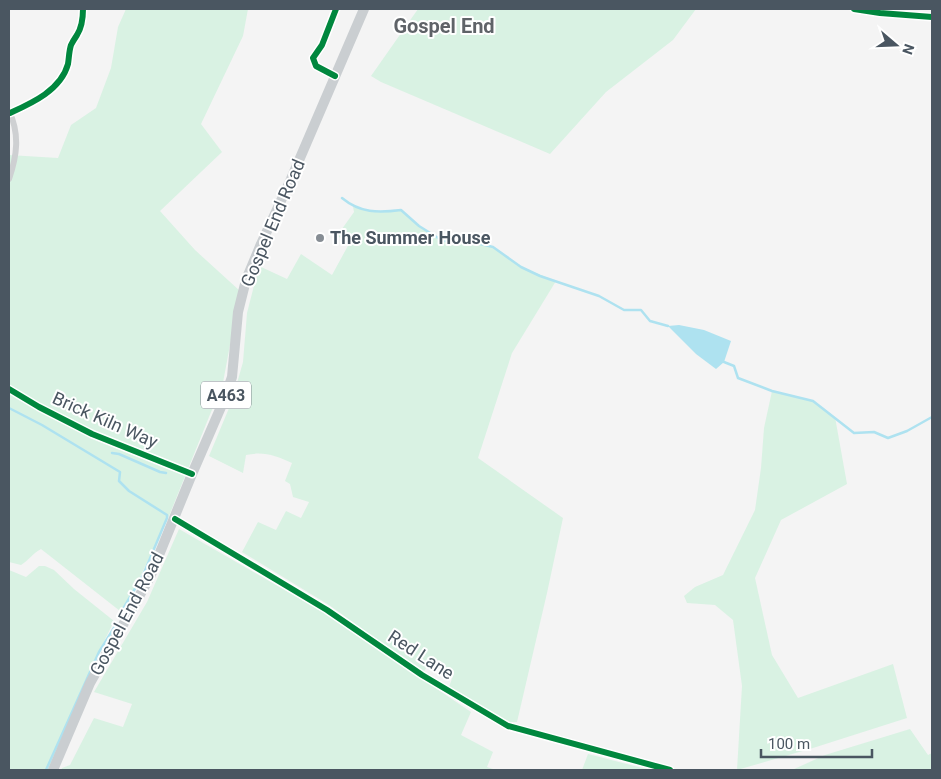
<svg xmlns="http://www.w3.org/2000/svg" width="941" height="779" viewBox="0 0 941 779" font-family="Roboto,sans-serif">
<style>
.green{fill:#d9f2e3}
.water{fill:#aee2f0}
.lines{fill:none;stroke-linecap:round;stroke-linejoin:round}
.stream{stroke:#aee2f0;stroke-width:2.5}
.minor{stroke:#ced0d2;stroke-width:6}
.tertiary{stroke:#ced0d2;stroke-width:8}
.primary{stroke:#caced1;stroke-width:10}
.cycleway-casing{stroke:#fff;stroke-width:9}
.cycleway{stroke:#00873e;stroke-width:6}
.poi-dot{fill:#868d94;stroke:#fff;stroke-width:2}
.labels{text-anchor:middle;stroke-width:4;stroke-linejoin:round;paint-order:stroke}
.shield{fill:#fff;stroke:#808990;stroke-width:1}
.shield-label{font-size:16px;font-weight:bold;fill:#4a5661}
.street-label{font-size:18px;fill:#4a5661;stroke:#fff}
.poi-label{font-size:18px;font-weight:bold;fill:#4a5661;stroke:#fff;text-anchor:start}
.quarter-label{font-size:20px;font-weight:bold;fill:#5f6368;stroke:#fff}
</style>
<rect width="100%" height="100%" fill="#f4f4f4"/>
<path class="green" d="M 126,9 L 248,9 L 243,36 L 201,124 L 222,152 L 160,211 L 195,250 L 240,291 L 222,388 L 211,412 L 169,516 L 131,596 L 120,611 L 41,549 C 33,553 29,560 21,565 L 9,562 L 9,155 L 58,158 L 71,125 L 96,108 L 111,68 L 118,27 Z
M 418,9 L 696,9 L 673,40 L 606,92 L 550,154 L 381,82 L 371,76 Z
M 353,207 L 381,212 L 401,210 L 419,226 L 442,241 L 464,240 L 493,247 L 521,267 L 556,281 L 512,353 L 478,458 L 563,518 L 547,593 L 517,722 L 509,722 L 449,687 L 454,673 L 430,662 L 423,673 L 329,605 L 242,552 L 258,522 L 276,530 L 286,511 L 301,518 L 309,502 L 293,497 L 290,484 L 285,481 L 292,463 C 276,456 264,451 246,455 L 243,473 L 209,456 L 232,401 L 243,362 L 247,313 L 259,266 L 287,279 L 301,254 L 332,275 L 350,242 L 337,236 L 354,212 Z
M 772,391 L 813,401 L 835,417 L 847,484 L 781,520 L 755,578 L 772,655 L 798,698 L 893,664 L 907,718 L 813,748 L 737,770 L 742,686 L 733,620 L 715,605 L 687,603 L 684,596 L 695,587 L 723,575 L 755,510 L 761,468 L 764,428 Z
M 179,529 L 326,614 L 471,712 L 461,735 L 493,752 L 487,767 L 496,770 L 61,770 L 62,768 L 70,765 L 94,718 L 123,727 L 132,704 L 94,692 L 147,602 Z
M 39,566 L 45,566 L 54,570 L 74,589 L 114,621 L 93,664 L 48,770 L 9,770 L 9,570 L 26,577 Z
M 910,729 L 928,755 L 932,753 L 932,770 L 792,770 L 825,755 Z
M 588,754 L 650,770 L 582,770 Z"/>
<path class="water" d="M 679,325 L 704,330 L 731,341 L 724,362 L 716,369 L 696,354 L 668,326 Z"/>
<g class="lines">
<path class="stream" d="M 342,198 C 360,213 378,213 401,210 L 419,226 L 443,241 L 464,240 L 493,247 L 521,267 L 540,276 L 599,296 L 624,310 L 641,310 L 650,321 L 668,326
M 724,362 L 734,366 L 738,378 L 772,391 L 813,401 L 854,433 L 874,432 L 888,438 L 907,431 L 932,417
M 9,408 L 42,425 L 120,472 L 119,481 L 129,491 L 167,515 L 167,518 L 143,575 L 120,614
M 112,453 L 119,454 L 160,472 L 166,473
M 46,770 L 99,652 L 117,623"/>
<path class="minor" d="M 335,76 L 316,66 L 313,58 L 322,45 L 336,9
M 9,111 C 20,134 17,156 9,179
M 10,113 C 32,103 61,90 68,64 C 69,58 69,51 71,45 C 73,41 75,38 77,35 C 82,27 83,18 83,9
M 9,389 L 39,407 L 92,434 L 192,474
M 175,519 L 327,610 L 422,675 L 508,726 L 670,770"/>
<path class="tertiary" d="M 854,9 L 880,13 L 932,17"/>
<path class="primary" d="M 53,770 L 90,683 L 150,577 L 192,474 L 224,400 L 232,377 L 238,312 L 246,280 L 261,244 L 291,179 L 364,9"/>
<g class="cycleway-casing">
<path id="cycleway" d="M 854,9 L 880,13 L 932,17
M 335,76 L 316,66 L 313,58 L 322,45 L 336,9
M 10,113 C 32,103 61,90 68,64 C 69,58 69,51 71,45 C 73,41 75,38 77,35 C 82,27 83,18 83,9
M 9,389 L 39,407 L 92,434 L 192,474
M 175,519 L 327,610 L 422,675 L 508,726 L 670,770"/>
</g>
<use href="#cycleway" class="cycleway"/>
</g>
<circle class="poi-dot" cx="320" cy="238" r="5"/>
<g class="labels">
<rect class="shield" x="201" y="381.5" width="50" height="27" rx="4"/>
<g class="shield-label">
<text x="226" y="401">A463</text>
</g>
<g class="street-label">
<text transform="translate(273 223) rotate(-67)" y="6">Gospel End Road</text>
<text transform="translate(105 420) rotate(24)" y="6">Brick Kiln Way</text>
<text transform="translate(127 614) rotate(-62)" y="6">Gospel End Road</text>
<text transform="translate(421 655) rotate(33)" y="6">Red Lane</text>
</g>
<g class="poi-label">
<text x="330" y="244">The Summer House</text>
</g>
<g class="quarter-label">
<text x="444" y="33">Gospel End</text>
</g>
</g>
<rect width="941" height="779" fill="none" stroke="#4a5661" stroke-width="20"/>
<g transform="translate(896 45) rotate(109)" stroke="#ffffff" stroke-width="4" paint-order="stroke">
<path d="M0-4L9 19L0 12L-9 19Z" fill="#4a5661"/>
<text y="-8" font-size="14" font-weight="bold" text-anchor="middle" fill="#4a5661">N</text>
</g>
<path d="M761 749v8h111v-8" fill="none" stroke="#4a5661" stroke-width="2.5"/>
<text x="768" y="749" font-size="15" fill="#4a5661" stroke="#ffffff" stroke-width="4" paint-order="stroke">100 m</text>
</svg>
